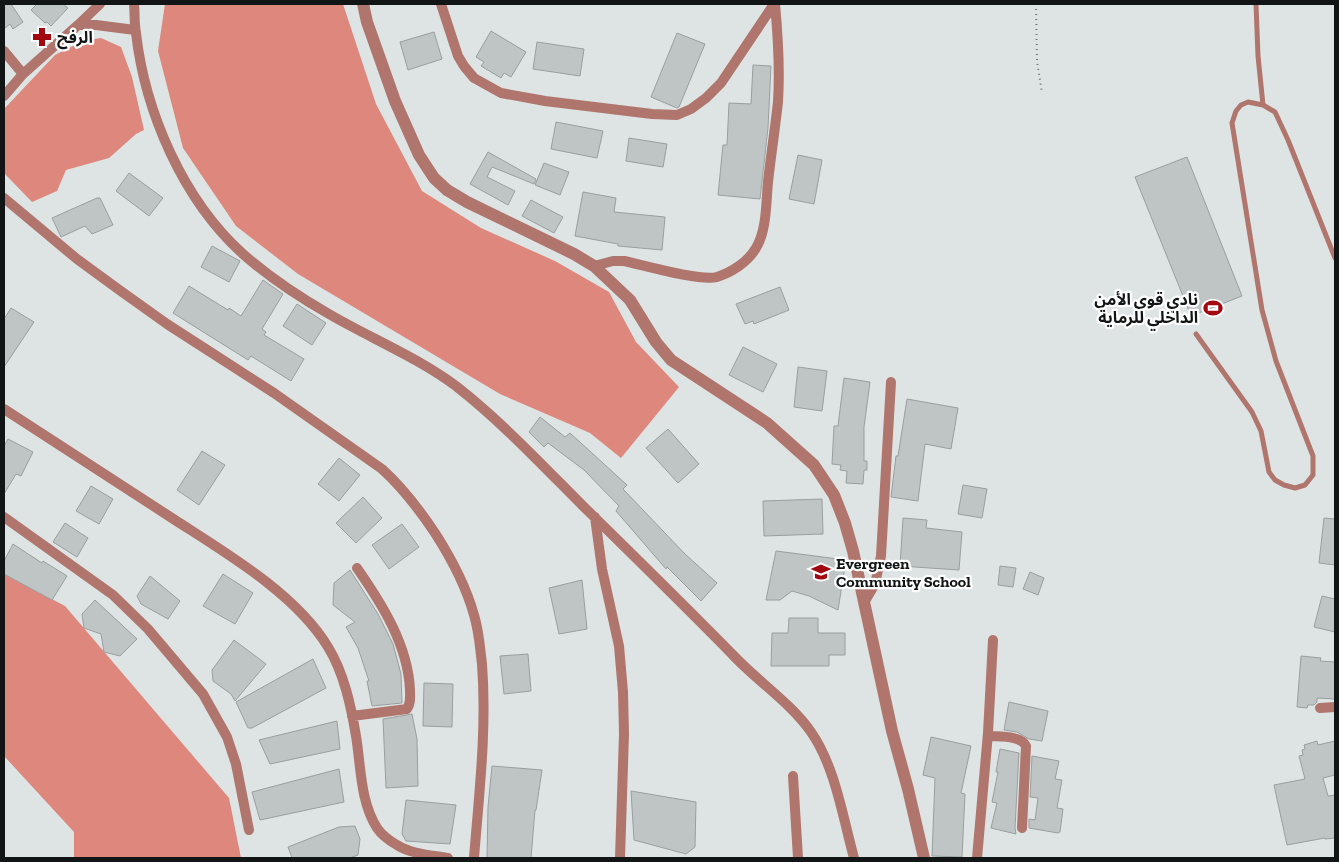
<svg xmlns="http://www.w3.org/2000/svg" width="1339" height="862" viewBox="0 0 1339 862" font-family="'Zilla Slab','Noto Sans Arabic',serif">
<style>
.forest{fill:#dd877d}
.building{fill:#bec5c4;stroke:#989f9e}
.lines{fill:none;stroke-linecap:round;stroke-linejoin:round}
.path{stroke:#6e7272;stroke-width:2;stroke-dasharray:1 4;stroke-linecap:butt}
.service{stroke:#b0756d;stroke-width:5}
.minor{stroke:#b0756d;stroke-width:10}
.tertiary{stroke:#b0756d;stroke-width:12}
.labels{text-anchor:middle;stroke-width:4.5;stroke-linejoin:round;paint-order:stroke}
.poi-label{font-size:16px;font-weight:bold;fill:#121515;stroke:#fff;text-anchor:start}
</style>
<rect width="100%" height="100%" fill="#dde4e3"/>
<path class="forest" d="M 165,4 L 343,4 L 376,104 L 422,191 L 481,228 L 555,261 L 609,292 L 636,342 L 679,387 L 621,458 L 590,433 L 500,394 L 298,274 L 236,226 L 183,148 L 158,51 Z
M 101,38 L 121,47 L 132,77 L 144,130 L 136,134 L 109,158 L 66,170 L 57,191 L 32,202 L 4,173 L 4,109 L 55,55 L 83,41 Z
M 4,574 L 65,606 L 229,798 L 241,858 L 74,858 L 74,832 L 4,756 Z"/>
<path class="building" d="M 4,4 L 11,4 L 23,22 L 13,29 L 10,24 L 4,29 Z
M 37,4 L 63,4 L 68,8 L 51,26 L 47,22 L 45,23 L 31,10 Z
M 491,31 L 526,52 L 511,77 L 504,73 L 501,78 L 481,66 L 484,62 L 476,57 Z
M 434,32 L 442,59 L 408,70 L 400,42 Z
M 677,33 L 705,44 L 679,107 L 677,108 L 651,97 Z
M 537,42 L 584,49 L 580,76 L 533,69 Z
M 753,65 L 771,66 L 768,128 L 760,199 L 718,195 L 723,145 L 727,145 L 729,103 L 751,104 Z
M 556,122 L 603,131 L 597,158 L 551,149 Z
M 629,138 L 667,144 L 663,167 L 626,161 Z
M 488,152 L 536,179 L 534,184 L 492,167 L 487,177 L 515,191 L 508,205 L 470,184 Z
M 798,155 L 822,160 L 814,204 L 789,199 Z
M 1187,157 L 1242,296 L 1191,316 L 1135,177 Z
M 544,163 L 569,172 L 560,195 L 535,185 Z
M 129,173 L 163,198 L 149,216 L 116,191 Z
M 583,192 L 616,198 L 614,212 L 665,217 L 662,250 L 618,246 L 618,244 L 575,236 Z
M 97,198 L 100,198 L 113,225 L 92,234 L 85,226 L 61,237 L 52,218 Z
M 531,200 L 563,217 L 554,233 L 522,216 Z
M 212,246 L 240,261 L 229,282 L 201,267 Z
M 263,280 L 283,294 L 262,329 L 266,332 L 264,335 L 304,359 L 291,381 L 251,356 L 248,360 L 173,313 L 189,286 L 228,310 L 229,308 L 241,316 Z
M 780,287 L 789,310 L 754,324 L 753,321 L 745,324 L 736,304 Z
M 297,304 L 326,323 L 312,345 L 283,326 Z
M 11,308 L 34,322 L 4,367 L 4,319 Z
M 743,347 L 777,364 L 763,392 L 729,375 Z
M 798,367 L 827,371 L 822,411 L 794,407 Z
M 844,378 L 870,382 L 864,427 L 864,461 L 867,461 L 867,470 L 864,470 L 863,484 L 846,483 L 847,471 L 840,470 L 841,465 L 832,464 L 834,426 L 838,426 Z
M 907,399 L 958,408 L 951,449 L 925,444 L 918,501 L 891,497 L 896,456 L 898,456 Z
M 540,417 L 565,437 L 570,433 L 627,485 L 623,489 L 684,553 L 717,583 L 701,601 L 667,567 L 666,569 L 616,511 L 619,506 L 584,470 L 548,443 L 544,447 L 529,432 Z
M 668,429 L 699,464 L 678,483 L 646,448 Z
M 8,439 L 33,452 L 21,476 L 16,474 L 4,494 L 4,446 Z
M 202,451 L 225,465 L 199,505 L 177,490 Z
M 339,458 L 360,475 L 339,501 L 318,484 Z
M 963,485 L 987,489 L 982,518 L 958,514 Z
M 91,486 L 113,499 L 99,524 L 76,511 Z
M 363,497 L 382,518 L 356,543 L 336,523 Z
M 822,499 L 823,534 L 764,536 L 763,501 Z
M 903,518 L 927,520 L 926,528 L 962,532 L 959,570 L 900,566 Z
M 1324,518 L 1335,519 L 1335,565 L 1319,563 Z
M 65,523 L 88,538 L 77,557 L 53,542 Z
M 402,524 L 419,547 L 389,569 L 372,545 Z
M 13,544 L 42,563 L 43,561 L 67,576 L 52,600 L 4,574 L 4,561 Z
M 776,551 L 846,560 L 838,610 L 809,596 L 792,591 L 780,600 L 766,600 Z
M 1000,566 L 1016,568 L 1013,587 L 998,585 Z
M 350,570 L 378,614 L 393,644 L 401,674 L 402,703 L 372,706 L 367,681 L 369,681 L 358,648 L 346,627 L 355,622 L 333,605 L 334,583 Z
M 1030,572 L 1044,578 L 1038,595 L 1023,589 Z
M 223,574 L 253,593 L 235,624 L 203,606 Z
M 150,576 L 180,601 L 168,619 L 141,604 L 137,596 Z
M 582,580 L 587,629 L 559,634 L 549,588 Z
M 1322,596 L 1335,599 L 1335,632 L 1314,627 Z
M 95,600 L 137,639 L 120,656 L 104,652 L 101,634 L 84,628 L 82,614 Z
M 789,618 L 818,618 L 818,633 L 845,633 L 845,655 L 829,655 L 829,666 L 771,666 L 772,633 L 788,633 Z
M 234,640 L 266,664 L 235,701 L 231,694 L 213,681 L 212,670 Z
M 528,654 L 531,691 L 504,694 L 500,656 Z
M 1301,656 L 1321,658 L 1320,661 L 1335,662 L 1335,699 L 1317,698 L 1317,702 L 1314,705 L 1308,705 L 1307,708 L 1297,707 Z
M 313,659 L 326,688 L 252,728 L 248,728 L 236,702 Z
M 424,683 L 453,684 L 452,727 L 423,726 Z
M 1009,702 L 1048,711 L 1042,741 L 1029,739 L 1017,732 L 1004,730 Z
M 412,714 L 417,739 L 418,786 L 386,788 L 383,719 Z
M 337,721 L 340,749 L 270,764 L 259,740 Z
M 931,737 L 971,746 L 961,793 L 965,794 L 962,857 L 932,856 L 935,778 L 923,775 Z
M 1317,741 L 1318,745 L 1335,741 L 1335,775 L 1323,778 L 1328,796 L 1335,795 L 1335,838 L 1325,839 L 1325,838 L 1287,845 L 1274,785 L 1305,779 L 1299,756 L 1303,755 L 1302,750 L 1305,749 L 1304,745 Z
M 1000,749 L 1019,753 L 1015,828 L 1016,834 L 991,828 L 997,803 L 992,802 L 998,772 L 996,772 Z
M 1032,756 L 1059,761 L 1055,779 L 1062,780 L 1057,808 L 1063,809 L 1060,832 L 1058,833 L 1029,828 L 1029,819 L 1035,820 L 1038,798 L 1030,797 Z
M 492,766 L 542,770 L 536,810 L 535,810 L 531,858 L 487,858 L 488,807 Z
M 339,769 L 344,802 L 260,820 L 252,792 Z
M 631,791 L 696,802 L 695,847 L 686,854 L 634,840 Z
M 406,800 L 456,805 L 450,844 L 406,841 L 402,834 Z
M 355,826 L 360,839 L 358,855 L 350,858 L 292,858 L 288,847 L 339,827 Z"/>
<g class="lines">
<path class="path" d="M 1036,4 L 1037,61 L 1042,93"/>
<path class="service" d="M 1256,4 L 1258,56 L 1263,105
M 1196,334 L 1252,412 L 1261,431 L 1269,472 L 1275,480 L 1284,485 L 1295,488 L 1305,485 L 1313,475 L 1313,456 L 1276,361 L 1262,310 L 1232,123 L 1236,111 L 1241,105 L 1248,102 L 1263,105 L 1275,112 L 1288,140 L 1335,258"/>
<path class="minor" d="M 134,4 C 135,13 134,23 136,33 C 145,112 183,200 243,254 C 269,277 299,297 329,314 C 370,338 417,357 456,386 C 502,422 542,465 583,506 C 633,555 683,604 732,654 C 756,680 791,703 811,732 C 835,766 843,818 854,858
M 441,4 L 458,56 L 464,66 L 474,78 L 501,93 L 545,101 L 652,114 L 677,115 L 691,109 L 706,98 L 721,83 L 774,4
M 78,25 L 100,4
M 4,51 L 23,74
M 4,96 L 23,74 L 78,25 L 96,25 L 135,30
M 4,198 L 77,259 L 118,289 L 167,324 L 274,393 L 382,469 C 403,488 419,509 435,533 C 451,558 466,586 474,615 C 479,631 480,648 482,664 C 487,729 479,794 474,858
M 594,266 L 613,261 L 624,261 C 643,265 701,282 717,277 C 732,272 748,262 756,248 C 767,230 766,202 768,182 C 771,155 775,129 778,102 C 780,70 778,36 775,4
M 4,409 C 61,446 118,483 175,520 C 226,553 296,594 328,647 C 344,673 351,706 356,736 C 361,766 360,801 377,828 C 381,834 390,841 397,845 C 411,854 431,855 448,858
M 4,517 L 113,595 L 148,629 L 203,694 L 227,737 L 236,764 L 249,830
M 595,517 L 602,569 L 619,646 L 623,692 L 624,734 L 620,858
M 865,601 L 875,584 L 881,556 L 891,382
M 1320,708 L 1335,707
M 352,716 L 407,709 C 411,703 410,697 410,690 C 408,645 382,604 357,568
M 988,736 C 999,737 1021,735 1026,746 L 1022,828
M 793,776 L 798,858
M 977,858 L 988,733 L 993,640"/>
<path class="tertiary" d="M 363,4 L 367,22 L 395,101 L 419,155 L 434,178 L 447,190 L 467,202 L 574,254 L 594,266 L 630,300 L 656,342 L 671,360 L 767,423 L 814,465 L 834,495 L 845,523 L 853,551 L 892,731 L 908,789 L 924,858"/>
</g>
<defs>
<g id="pharmacy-bare" transform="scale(1.5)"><path d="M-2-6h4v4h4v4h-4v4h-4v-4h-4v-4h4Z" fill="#a2080f" stroke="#fff" stroke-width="2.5" paint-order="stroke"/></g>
<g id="stadium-bare" transform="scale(1.5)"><path d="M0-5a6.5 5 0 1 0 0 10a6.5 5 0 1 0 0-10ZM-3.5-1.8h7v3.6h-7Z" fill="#a2080f" stroke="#fff" stroke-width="2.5" paint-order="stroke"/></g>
<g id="school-bare" transform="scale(1.5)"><path d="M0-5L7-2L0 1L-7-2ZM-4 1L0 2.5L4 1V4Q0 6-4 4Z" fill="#a2080f" stroke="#fff" stroke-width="2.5" paint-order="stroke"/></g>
</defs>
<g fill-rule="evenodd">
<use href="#pharmacy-bare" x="42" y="37"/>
<use href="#stadium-bare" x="1213" y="308"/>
<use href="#school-bare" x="821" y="572"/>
</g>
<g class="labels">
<g class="poi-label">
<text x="57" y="43">الرفح</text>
<text x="1198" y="305" text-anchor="end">نادي قوى الأمن<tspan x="1198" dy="18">الداخلي للرماية</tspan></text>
<text x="836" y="569">Evergreen<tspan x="836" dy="18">Community School</tspan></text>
</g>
</g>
<rect width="1339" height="862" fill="none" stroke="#121515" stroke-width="10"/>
</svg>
